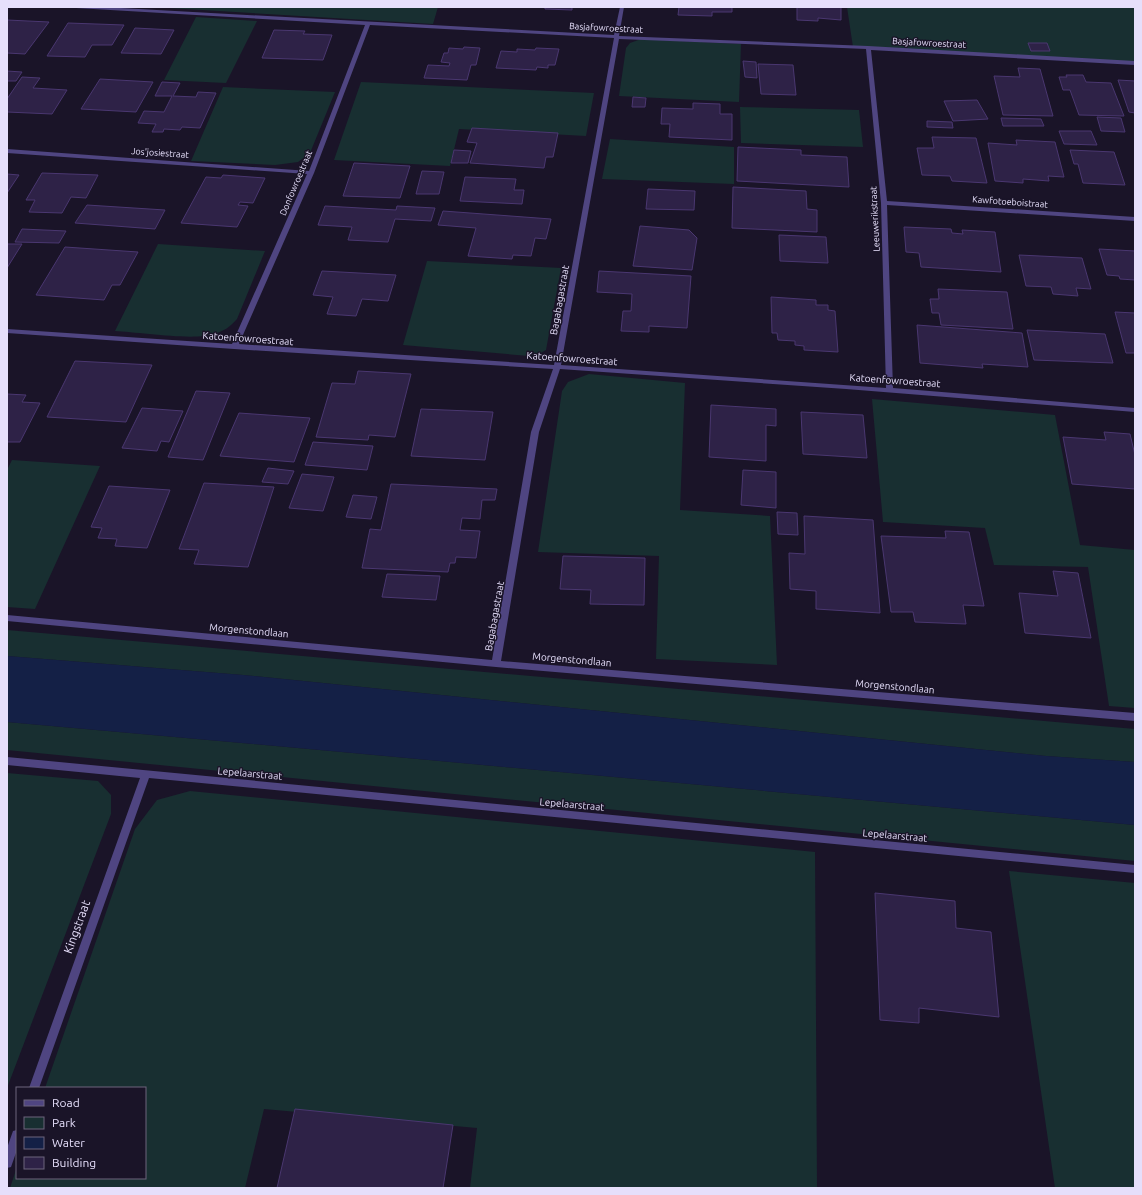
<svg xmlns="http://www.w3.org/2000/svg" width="1142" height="1195" viewBox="0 0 1142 1195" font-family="Ubuntu,sans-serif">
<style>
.green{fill:#182f31}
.water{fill:#142046}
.building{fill:#2e2247;stroke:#4a3770}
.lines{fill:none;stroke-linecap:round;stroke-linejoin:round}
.minor{fill:#4f4581;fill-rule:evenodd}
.labels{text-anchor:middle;stroke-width:3;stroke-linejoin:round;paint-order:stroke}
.far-street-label{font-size:9px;fill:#e6dffb;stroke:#1a1428}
.street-label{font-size:10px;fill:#e6dffb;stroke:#1a1428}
.near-street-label{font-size:12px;fill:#e6dffb;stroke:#1a1428}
</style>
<rect width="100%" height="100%" fill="#1a1428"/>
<path class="green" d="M 152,7 L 438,7 L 433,24 Z
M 847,7 L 1135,7 L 1135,62 L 853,47 Z
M 196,17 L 257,21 L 226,83 L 164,80 Z
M 641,39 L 741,44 L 739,102 L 619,96 L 626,48 L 630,43 Z
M 361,82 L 594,93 L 586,136 L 459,129 L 450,166 L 334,160 Z
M 223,87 L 335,92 L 310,153 L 298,162 L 275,165 L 191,161 Z
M 740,107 L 859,110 L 863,147 L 741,143 Z
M 610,139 L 734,147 L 734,184 L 602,179 Z
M 158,244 L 265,251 L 237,319 C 230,327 224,331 214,334 C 194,341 138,332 115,331 Z
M 427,261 L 561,268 L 546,350 L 539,354 L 529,356 L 403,345 Z
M 589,374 L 685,383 L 680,510 L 770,516 L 777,665 L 656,659 L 659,556 L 538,552 L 562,391 L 568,382 Z
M 872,399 L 1055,415 L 1080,545 L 1135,550 L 1135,708 L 1109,706 L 1088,567 L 994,565 L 985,528 L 883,522 Z
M 12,460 L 100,466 L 35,609 L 7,607 L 7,470 Z
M 7,630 L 1135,729 L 1135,762 L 1046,756 L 243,675 L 7,656 Z
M 7,722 L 331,751 L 1135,825 L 1135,861 L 7,750 Z
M 7,773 L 98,781 L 111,795 L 111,814 L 7,1088 Z
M 190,791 L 815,852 L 817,1188 L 470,1188 L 477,1128 L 264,1109 L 245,1188 L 10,1188 L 17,1167 L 17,1178 L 145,1178 L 145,1088 L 45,1088 L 135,829 L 157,800 Z
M 1009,871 L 1135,883 L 1135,1188 L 1055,1188 Z"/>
<path class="water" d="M 7,656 L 243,675 L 1046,756 L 1135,762 L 1135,825 L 331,751 L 7,722 Z"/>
<path class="building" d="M 545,7 L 572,7 L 572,10 L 545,9 Z
M 679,7 L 732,7 L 732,12 L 712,12 L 712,16 L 678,15 Z
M 797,7 L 841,7 L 841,20 L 818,18 L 818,21 L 797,20 Z
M 7,20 L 49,22 L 25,54 L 7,53 Z
M 68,23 L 124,25 L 112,45 L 92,45 L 85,57 L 47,56 Z
M 135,28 L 174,30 L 161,54 L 121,53 Z
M 274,30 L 305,31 L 303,34 L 332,35 L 323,60 L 262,58 Z
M 1028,43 L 1047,43 L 1050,51 L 1031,51 Z
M 464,47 L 480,48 L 476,65 L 471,65 L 467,80 L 424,78 L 428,65 L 449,66 L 450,63 L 441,62 L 444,53 L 448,53 L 449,48 L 463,49 Z
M 536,48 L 559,49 L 555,65 L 548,65 L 548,68 L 537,67 L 536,70 L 496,68 L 501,51 L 517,52 L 517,49 L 535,50 Z
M 743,61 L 756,62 L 757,78 L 745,77 Z
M 758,64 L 793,65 L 796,95 L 761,94 Z
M 1018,68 L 1040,69 L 1053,116 L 1003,115 L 994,76 L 1020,77 Z
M 7,71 L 22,72 L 16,81 L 7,81 Z
M 1066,75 L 1083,75 L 1086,82 L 1111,83 L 1124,116 L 1079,115 L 1070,90 L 1063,90 L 1059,77 L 1067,77 Z
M 22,77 L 40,78 L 33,88 L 67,90 L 52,114 L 7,112 L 7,99 Z
M 100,79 L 153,82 L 136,112 L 81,109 Z
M 1118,80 L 1135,81 L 1135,113 L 1129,112 Z
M 162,82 L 180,83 L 173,96 L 196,97 L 198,92 L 216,93 L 200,128 L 182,127 L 180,130 L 164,129 L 163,132 L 152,132 L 156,124 L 138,123 L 144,111 L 164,112 L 172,96 L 155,96 Z
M 633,97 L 646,98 L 645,107 L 632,107 Z
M 977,100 L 988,119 L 953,121 L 944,101 Z
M 693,103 L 720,104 L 720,114 L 732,114 L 732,140 L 669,137 L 670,124 L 661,124 L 662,108 L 693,109 Z
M 1097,117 L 1121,118 L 1125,132 L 1101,131 Z
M 1001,118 L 1041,119 L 1044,126 L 1003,126 Z
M 927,121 L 952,122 L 953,128 L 927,127 Z
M 472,128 L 558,133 L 553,157 L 546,157 L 544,168 L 470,163 L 477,143 L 467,142 Z
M 1059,131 L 1091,131 L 1097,145 L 1064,144 Z
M 932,137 L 976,138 L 987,183 L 952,181 L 950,176 L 922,175 L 917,148 L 934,148 Z
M 1016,140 L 1055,142 L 1064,177 L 1048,176 L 1049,181 L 1023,179 L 1023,183 L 995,181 L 988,143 L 1017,145 Z
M 738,147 L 801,150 L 801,155 L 847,157 L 849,187 L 737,181 Z
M 454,150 L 471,151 L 468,163 L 451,163 Z
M 1070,150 L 1114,152 L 1125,185 L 1083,183 L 1078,164 L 1074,164 Z
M 354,163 L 410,166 L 400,198 L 343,196 Z
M 422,171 L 444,172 L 439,194 L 416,194 Z
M 42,173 L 98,175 L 86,198 L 71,197 L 62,213 L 29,212 L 35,200 L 26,200 Z
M 7,174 L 19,175 L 7,193 Z
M 223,175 L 265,178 L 253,203 L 240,202 L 238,205 L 248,206 L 237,227 L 181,223 L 206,177 L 221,178 Z
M 465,177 L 516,179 L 514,190 L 524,190 L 522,204 L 460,201 Z
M 733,187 L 806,191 L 807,209 L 817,210 L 817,232 L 732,228 Z
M 648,189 L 695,191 L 694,210 L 646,209 Z
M 87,205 L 165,210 L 155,229 L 75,223 Z
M 325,206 L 396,210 L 397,206 L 435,208 L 431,221 L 395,219 L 388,242 L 348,240 L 352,227 L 318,225 Z
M 443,211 L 551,219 L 546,239 L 535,238 L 531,256 L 513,255 L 512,259 L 468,256 L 476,228 L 438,225 Z
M 640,226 L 689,230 L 697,238 L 692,270 L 633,266 Z
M 904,227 L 951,229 L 952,233 L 963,234 L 962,230 L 995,232 L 1001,272 L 921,267 L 919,253 L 906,252 Z
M 22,229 L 66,231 L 59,243 L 15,242 Z
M 779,235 L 826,237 L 828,263 L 780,261 Z
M 7,244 L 22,244 L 7,268 Z
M 65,247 L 138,252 L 120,285 L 112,285 L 104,300 L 36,295 Z
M 1099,249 L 1135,251 L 1135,280 L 1120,279 L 1119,276 L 1107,275 Z
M 1019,255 L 1082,258 L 1091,289 L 1076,288 L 1078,296 L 1053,294 L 1051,287 L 1026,286 Z
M 322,271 L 396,275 L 388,301 L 362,299 L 356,316 L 327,314 L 333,297 L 313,295 Z
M 599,271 L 691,276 L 687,328 L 649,326 L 649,332 L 621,331 L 623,311 L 631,311 L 632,294 L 597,292 Z
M 938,289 L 1007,292 L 1013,329 L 941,325 L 939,313 L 932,313 L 930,299 L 939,299 Z
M 771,297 L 816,300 L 816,305 L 828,305 L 828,310 L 835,311 L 838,352 L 804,350 L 804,346 L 795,345 L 795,341 L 778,340 L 777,333 L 772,333 Z
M 1115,312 L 1135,313 L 1135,353 L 1126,353 Z
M 917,325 L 1022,333 L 1028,367 L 982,364 L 983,368 L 920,363 Z
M 1027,330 L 1105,334 L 1113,363 L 1034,360 Z
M 75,361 L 152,365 L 126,422 L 47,417 Z
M 358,371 L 411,374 L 395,437 L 369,435 L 368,440 L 316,437 L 332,383 L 355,384 Z
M 196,391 L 230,393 L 203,460 L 168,457 Z
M 7,394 L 26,395 L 22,402 L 40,403 L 20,442 L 7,442 Z
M 711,405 L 776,409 L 776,426 L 766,425 L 766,461 L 709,457 Z
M 142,408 L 183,411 L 169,442 L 161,441 L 157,451 L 122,448 Z
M 421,409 L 493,412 L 485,460 L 411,456 Z
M 801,412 L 863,415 L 867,458 L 803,454 Z
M 239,413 L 310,418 L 294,462 L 220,456 Z
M 1104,432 L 1130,434 L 1135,455 L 1135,489 L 1072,484 L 1063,437 L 1106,440 Z
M 313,442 L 373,446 L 367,470 L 305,465 Z
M 268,468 L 294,471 L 288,484 L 262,482 Z
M 743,470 L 776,472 L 776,508 L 741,505 Z
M 302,474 L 334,477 L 323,511 L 289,508 Z
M 204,483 L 274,487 L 248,567 L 194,564 L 199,550 L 179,549 Z
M 391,484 L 497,489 L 495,500 L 482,500 L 480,519 L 462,518 L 460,530 L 480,531 L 476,558 L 456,557 L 455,563 L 450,563 L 448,572 L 362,568 L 370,529 L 381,530 Z
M 109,486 L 170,490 L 147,548 L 115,546 L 117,539 L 98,538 L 102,528 L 91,527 Z
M 353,495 L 377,497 L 371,519 L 346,517 Z
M 777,512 L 797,513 L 798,535 L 778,534 Z
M 804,516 L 873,520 L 880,613 L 816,609 L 816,591 L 790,589 L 789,553 L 805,554 Z
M 945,531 L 969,532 L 984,606 L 963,605 L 966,624 L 915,622 L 913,612 L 891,612 L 881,536 L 946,538 Z
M 563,556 L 645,558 L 644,605 L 590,604 L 591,590 L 560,589 Z
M 1053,571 L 1078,573 L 1091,638 L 1025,633 L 1019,593 L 1058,596 Z
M 387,574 L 440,576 L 436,600 L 382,597 Z
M 875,893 L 955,901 L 956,928 L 991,932 L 999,1017 L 919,1008 L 919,1023 L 880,1020 Z
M 295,1109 L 453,1125 L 443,1188 L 277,1188 Z"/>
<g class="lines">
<path class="minor" d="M 74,7 L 103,7 L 614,35 L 620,7 L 624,7 L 619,36 L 868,46 L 1135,61 L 1135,65 L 871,50 L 887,201 L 1135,217 L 1135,221 L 887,205 L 893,388 L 1135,408 L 1135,412 L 846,389 L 560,369 L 539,432 L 501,661 L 1135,713 L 1135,721 L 496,667 L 7,621 L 7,615 L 492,660 L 531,432 L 553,369 L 234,349 L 7,333 L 7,329 L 232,344 L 307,174 L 7,153 L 7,149 L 309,171 L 365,25 L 76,8 ZM 370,25 L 614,38 L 554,365 L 239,344 L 314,173 ZM 619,39 L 866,49 L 881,203 L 886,388 L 561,365 Z
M 7,757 L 1135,865 L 1135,873 L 149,778 L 39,1088 L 29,1088 L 140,778 L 7,765 Z
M 17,1130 L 17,1150 L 11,1167 L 7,1168 L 7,1148 L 13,1131 Z"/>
</g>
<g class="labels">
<g class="far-street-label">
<text transform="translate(606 28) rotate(3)" y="3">Basjafowroestraat</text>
<text transform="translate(929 43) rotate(3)" y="3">Basjafowroestraat</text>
<text transform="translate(160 153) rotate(4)" y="3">Jos'josiestraat</text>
<text transform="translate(296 183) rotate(-67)" y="3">Donfowroestraat</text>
<text transform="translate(1010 202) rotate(4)" y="3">Kawfotoeboistraat</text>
<text transform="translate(875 219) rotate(-93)" y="3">Leeuwerikstraat</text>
</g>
<g class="street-label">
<text transform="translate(559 300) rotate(-80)" y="4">Bagabagastraat</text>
<text transform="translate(248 338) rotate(4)" y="4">Katoenfowroestraat</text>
<text transform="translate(572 358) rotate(4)" y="4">Katoenfowroestraat</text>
<text transform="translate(895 380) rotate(4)" y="4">Katoenfowroestraat</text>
<text transform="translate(494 616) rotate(-80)" y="4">Bagabagastraat</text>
<text transform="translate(249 630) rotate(5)" y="4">Morgenstondlaan</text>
<text transform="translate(572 659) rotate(5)" y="4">Morgenstondlaan</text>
<text transform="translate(895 686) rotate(5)" y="4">Morgenstondlaan</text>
<text transform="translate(250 773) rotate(5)" y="4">Lepelaarstraat</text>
<text transform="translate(572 804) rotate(5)" y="4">Lepelaarstraat</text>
<text transform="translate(895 835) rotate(5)" y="4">Lepelaarstraat</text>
</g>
<g class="near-street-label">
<text transform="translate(77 927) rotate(-70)" y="4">Kingstraat</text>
</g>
</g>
<rect width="1142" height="1195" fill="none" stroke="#e6dffb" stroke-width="16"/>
<rect x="16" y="1087" width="130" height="92" fill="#1a1428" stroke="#6c657c"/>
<rect x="24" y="1100" width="20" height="6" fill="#4f4581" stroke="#6c657c"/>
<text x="52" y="1107" font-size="12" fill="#e6dffb">Road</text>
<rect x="24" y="1117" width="20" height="12" fill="#182f31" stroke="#6c657c"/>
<text x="52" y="1127" font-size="12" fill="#e6dffb">Park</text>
<rect x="24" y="1137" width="20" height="12" fill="#142046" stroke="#6c657c"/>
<text x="52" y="1147" font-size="12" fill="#e6dffb">Water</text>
<rect x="24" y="1157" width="20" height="12" fill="#2e2247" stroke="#6c657c"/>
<text x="52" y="1167" font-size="12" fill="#e6dffb">Building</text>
</svg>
